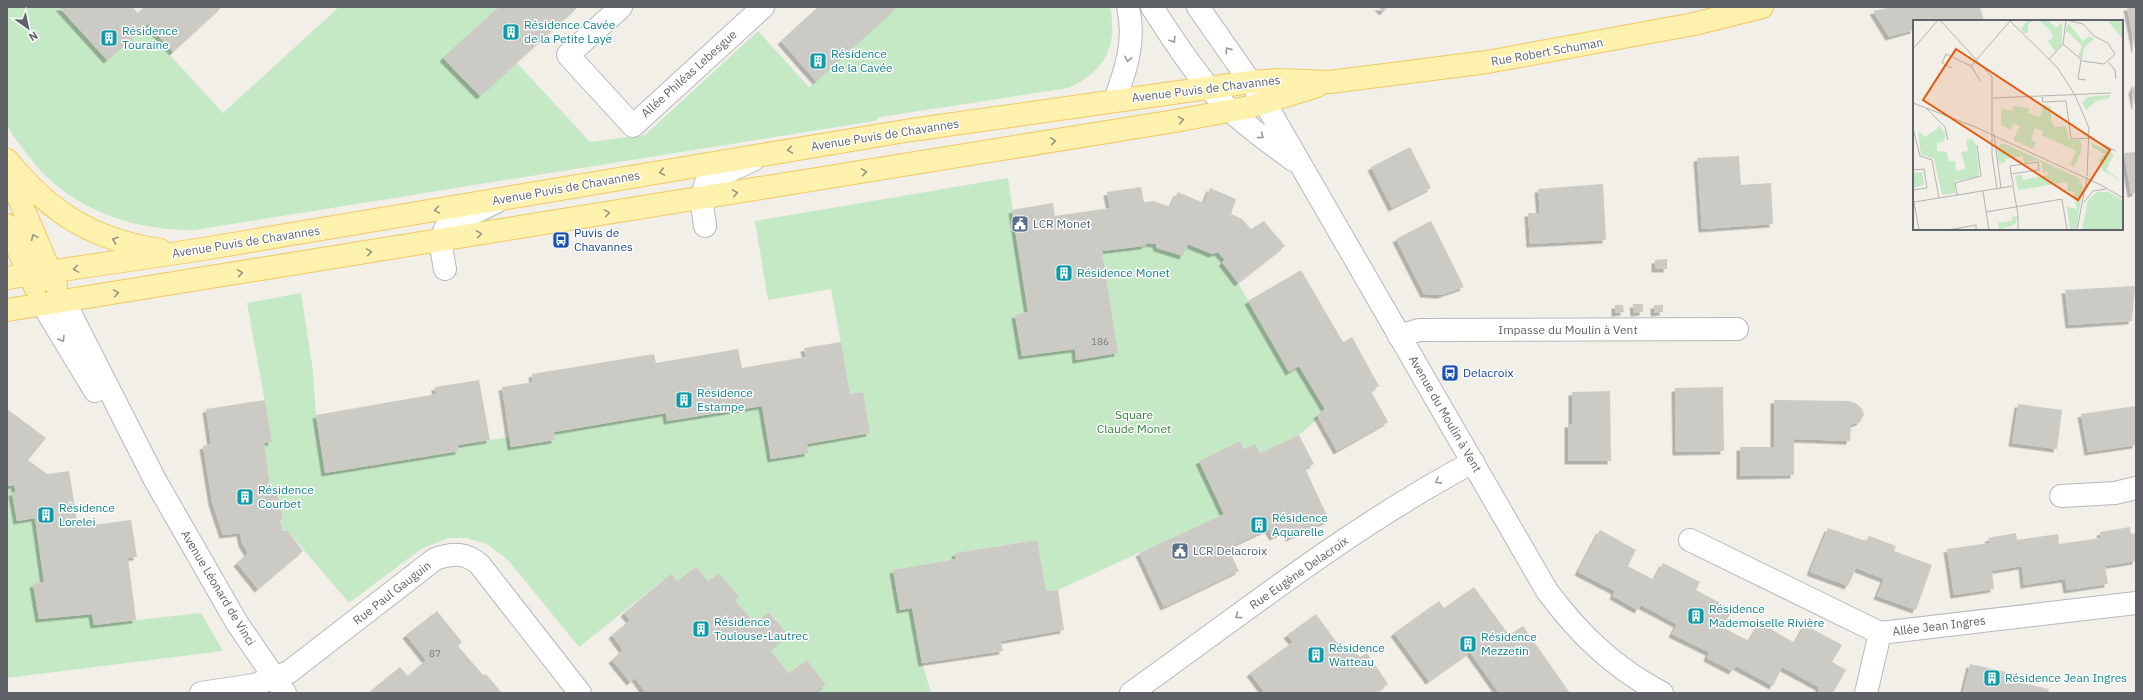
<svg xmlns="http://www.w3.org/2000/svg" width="2143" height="700" viewBox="0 0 2143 700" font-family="'IBM Plex Sans',sans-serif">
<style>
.green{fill:#c5e8c5}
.building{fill:#cccac5;filter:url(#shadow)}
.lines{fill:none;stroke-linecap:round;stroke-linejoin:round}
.minor-casing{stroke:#b5b8bc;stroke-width:24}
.major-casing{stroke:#f2c960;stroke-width:24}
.minor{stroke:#fff;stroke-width:22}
.major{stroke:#fff2af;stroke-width:22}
.oneway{stroke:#979a9d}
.oneway2{stroke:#979581}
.labels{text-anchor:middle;stroke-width:3;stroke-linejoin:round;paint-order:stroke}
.number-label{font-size:10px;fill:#7a7d7f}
.culture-label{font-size:12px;fill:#0d838f;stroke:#fff;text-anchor:start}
.street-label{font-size:12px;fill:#5f6368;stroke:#fff}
.service-label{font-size:12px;fill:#4e5e75;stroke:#fff;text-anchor:start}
.transit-label{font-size:12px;fill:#164399;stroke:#fff;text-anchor:start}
.park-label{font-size:12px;fill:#348238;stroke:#fff}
.inset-road{fill:none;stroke:#b3b3b1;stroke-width:1}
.view{fill:#e8590c;fill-opacity:0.15;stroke:#e8590c;stroke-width:2}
.inset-edge{fill:none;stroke:#5f6368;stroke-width:2}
</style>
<defs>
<filter id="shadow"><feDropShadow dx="-3.5" dy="3.5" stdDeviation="0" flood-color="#0004"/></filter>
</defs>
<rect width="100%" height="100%" fill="#f1efe8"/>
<path class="green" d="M 7,7 L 59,7 L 107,60 L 148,24 L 173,52 L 170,55 L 223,113 L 339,7 L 499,7 L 444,58 L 480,96 L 517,63 L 590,142 L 645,135 L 758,31 L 809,87 L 897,7 L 1110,7 C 1118,47 1105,71 1068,88 L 880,117 L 874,121 L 194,230 C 129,231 62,206 25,151 C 19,143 10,133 7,123 C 5,114 7,101 7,92 C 7,64 7,35 7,7 Z
M 1008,178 L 1028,312 L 1015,315 L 1022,356 L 1075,349 L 1077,360 L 1118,353 L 1102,251 L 1144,246 L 1148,243 L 1156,244 L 1157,248 L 1183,256 L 1188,244 L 1212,254 L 1218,252 L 1225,260 L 1222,262 L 1238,283 L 1289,371 L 1299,366 L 1325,409 L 1317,415 L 1319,418 L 1299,435 L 1260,453 L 1255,444 L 1244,449 L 1240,441 L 1199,461 L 1224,514 L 1058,590 L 1046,591 L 1036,540 L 955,553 L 956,559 L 893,570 L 900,610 L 912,608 L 922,663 L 931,693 L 814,693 L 826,685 L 807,660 L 789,673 L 770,650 L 788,635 L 770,612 L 755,623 L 735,600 L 739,597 L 719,573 L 708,581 L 696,567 L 677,581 L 671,574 L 579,647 L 508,560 L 487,544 L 467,538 L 448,538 L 421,549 L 349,603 L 287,530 L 282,529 L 280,520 L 283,518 L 277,492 L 271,493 L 264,443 L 272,441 L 247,303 L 301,293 L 313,371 L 316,415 L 325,473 L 459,451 L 458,445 L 510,437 L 511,447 L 555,440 L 554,432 L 666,413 L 667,421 L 762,406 L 771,459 L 803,454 L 807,444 L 870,433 L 863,392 L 850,394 L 831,289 L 768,300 L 755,221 Z
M 7,485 L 9,486 L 14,485 L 16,491 L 12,493 L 17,521 L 35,518 L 44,582 L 33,584 L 39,619 L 92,614 L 94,625 L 201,613 L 223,651 L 7,678 Z"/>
<path class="building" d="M 59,7 L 132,7 L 138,13 L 144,7 L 222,7 L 173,52 L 148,24 L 107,60 Z
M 499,7 L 578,7 L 480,96 L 443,58 Z
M 818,7 L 897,7 L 816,81 L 781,41 Z
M 1378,7 L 1388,7 L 1383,12 Z
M 1892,7 L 1980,7 L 1984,21 L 1914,21 L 1914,30 L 1889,37 L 1873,11 Z
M 2127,7 L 2136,7 L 2136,49 L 2135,49 Z
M 2136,82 L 2136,106 L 2135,106 L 2132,91 Z
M 1410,147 L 1431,188 L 1392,208 L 1371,167 Z
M 2136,152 L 2136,193 L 2131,194 L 2124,153 Z
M 1739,156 L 1741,185 L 1771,183 L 1773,224 L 1702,229 L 1697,158 Z
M 1603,184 L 1606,240 L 1530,244 L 1528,213 L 1540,213 L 1538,189 Z
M 1141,187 L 1144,202 L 1154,201 L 1170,207 L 1178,192 L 1204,203 L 1210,188 L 1236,199 L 1231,214 L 1242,219 L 1251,229 L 1264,221 L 1285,246 L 1238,283 L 1222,262 L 1225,260 L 1218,252 L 1212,254 L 1188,244 L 1183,256 L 1157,248 L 1156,244 L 1148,243 L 1144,246 L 1102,251 L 1118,353 L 1076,360 L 1075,349 L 1022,356 L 1015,315 L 1028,312 L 1012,210 L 1053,203 L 1055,216 L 1110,208 L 1107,192 Z
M 1431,221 L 1464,287 L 1441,295 L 1424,294 L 1396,239 Z
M 1667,259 L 1667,269 L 1655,269 L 1655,260 Z
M 1301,270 L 1343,342 L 1352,337 L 1379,386 L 1371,391 L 1388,422 L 1337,451 L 1317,415 L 1325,409 L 1299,366 L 1289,372 L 1248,301 Z
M 2135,286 L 2132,321 L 2069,325 L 2065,290 Z
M 1633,304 L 1643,304 L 1643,312 L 1634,313 Z
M 1615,305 L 1623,305 L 1624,312 L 1615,313 Z
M 1654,305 L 1663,305 L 1663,312 L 1654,313 Z
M 841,342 L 850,394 L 863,392 L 870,433 L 807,444 L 808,453 L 771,459 L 762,406 L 667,421 L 666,413 L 554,432 L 555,440 L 511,447 L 502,387 L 533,382 L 532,374 L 654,354 L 656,363 L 738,349 L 742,368 L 806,357 L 804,348 Z
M 479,380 L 490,440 L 458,445 L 459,451 L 325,473 L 316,415 L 436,394 L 435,387 Z
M 1723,387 L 1724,451 L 1676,452 L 1675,388 Z
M 1610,391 L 1611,461 L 1568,461 L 1568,424 L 1572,424 L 1572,392 Z
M 265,400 L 272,442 L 264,443 L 271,493 L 277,492 L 283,519 L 280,520 L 282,529 L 284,531 L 287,530 L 303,551 L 258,589 L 237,563 L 248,553 L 242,543 L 240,533 L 223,535 L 212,502 L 203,446 L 211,444 L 206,409 Z
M 1774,400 L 1849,401 L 1857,404 L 1862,409 L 1864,415 L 1860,422 L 1851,425 L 1850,441 L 1794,439 L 1794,475 L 1740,476 L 1740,447 L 1774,447 Z
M 2018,404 L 2062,410 L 2057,449 L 2012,443 Z
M 2136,406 L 2136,445 L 2088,452 L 2081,414 Z
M 7,409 L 46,438 L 28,460 L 47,474 L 69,471 L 78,527 L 131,520 L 137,557 L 128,558 L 136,620 L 94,625 L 92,614 L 39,619 L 33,584 L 44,582 L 35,518 L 17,521 L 12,493 L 16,491 L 14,485 L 9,486 L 7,485 Z
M 1299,435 L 1314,464 L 1305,468 L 1329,520 L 1289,538 L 1286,531 L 1273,537 L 1268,529 L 1228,548 L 1239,571 L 1164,607 L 1139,553 L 1224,514 L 1199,461 L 1240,441 L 1244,449 L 1255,444 L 1260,453 Z
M 2130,527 L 2131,534 L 2136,533 L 2136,561 L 2105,566 L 2108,584 L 2067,590 L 2065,579 L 2024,585 L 2022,566 L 1992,571 L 1994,589 L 1954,595 L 1947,549 L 1990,543 L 1988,538 L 2016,533 L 2017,540 L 2058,534 L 2059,544 L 2101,538 L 2100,532 Z
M 1828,528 L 1866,541 L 1869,536 L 1896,546 L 1894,551 L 1932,565 L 1916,610 L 1877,596 L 1884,579 L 1856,568 L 1848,586 L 1810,572 Z
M 1600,530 L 1636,550 L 1628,566 L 1654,580 L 1663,563 L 1700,582 L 1696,590 L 1733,610 L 1722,627 L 1749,641 L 1760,623 L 1795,643 L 1805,625 L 1842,645 L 1832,662 L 1846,670 L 1833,693 L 1818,693 L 1819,687 L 1782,667 L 1773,686 L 1736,666 L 1732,671 L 1707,658 L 1709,652 L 1672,634 L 1677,624 L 1641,605 L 1638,610 L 1613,596 L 1615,591 L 1578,572 Z
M 1037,540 L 1046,591 L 1058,590 L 1064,630 L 1001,641 L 1003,651 L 922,663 L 912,608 L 900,610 L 893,570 L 956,559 L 955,553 Z
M 696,567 L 708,581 L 719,573 L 739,597 L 735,600 L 755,623 L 769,612 L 788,635 L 770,650 L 789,673 L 807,660 L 826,685 L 814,693 L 646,693 L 635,678 L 630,682 L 612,660 L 623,650 L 612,635 L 630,620 L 624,613 L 671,574 L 677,581 Z
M 1474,587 L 1509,635 L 1523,626 L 1570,693 L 1499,693 L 1470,652 L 1429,681 L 1394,633 L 1439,601 L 1444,608 Z
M 437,611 L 462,642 L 458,646 L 483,675 L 486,674 L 502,693 L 368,693 L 400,667 L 408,676 L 426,660 L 406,635 Z
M 1316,614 L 1344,652 L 1352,647 L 1360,657 L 1367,653 L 1388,684 L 1375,693 L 1265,693 L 1250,673 L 1293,642 L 1287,635 Z
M 1970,664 L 2020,675 L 2018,682 L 2049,689 L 2048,693 L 1963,693 Z"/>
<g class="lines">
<g class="minor-casing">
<path id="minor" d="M 621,7 L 568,55 L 633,126 L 763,7
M 1152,7 C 1176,44 1200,82 1232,112 C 1251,130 1272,144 1293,160
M 1198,7 L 1265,103 L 1547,591 C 1579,634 1614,668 1662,693
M 1115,100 C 1126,69 1136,40 1128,7
M 705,226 L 701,198 L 706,182 L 753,160
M 445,269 L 440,241 L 446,227 L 496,202
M 64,301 L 155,480 L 237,623 L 285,693
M 43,305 L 95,391
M 1399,336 L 1419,330 L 1737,329
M 2061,496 L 2115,493 L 2136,488
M 1690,540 L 1880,633 L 2136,603
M 201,693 L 254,685 L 289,672 L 435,559 C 452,553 466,552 480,565 L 580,693
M 1131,693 C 1243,613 1351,527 1473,462
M 1866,693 L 1880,633"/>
</g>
<g class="major-casing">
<path id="major" d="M 7,160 C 49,212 93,240 160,250
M 7,171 L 56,285
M 7,225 L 35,287
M 7,278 L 197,250 L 911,130 L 1250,82 L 1278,80 L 1330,82 L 1487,62 L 1694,24 L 1762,7
M 7,310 L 1175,121 L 1250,107 L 1317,86"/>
</g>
<use href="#minor" class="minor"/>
<use href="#major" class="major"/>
</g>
<defs><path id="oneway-chevron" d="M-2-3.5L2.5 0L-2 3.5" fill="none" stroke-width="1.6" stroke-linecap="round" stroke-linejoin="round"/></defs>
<g class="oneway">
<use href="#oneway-chevron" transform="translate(1173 40) rotate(57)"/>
<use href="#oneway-chevron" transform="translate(1228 50) rotate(-125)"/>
<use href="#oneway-chevron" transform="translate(1128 59) rotate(102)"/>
<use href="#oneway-chevron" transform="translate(1261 136) rotate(37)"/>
<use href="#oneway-chevron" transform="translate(62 339) rotate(59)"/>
<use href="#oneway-chevron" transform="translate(1438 481) rotate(151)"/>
<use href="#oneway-chevron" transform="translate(1238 616) rotate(144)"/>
</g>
<g class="oneway2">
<use href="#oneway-chevron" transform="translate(1181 120) rotate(-10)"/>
<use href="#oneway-chevron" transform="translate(1053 141) rotate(-9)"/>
<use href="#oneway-chevron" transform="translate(790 150) rotate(171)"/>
<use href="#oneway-chevron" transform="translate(662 172) rotate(170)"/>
<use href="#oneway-chevron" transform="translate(864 172) rotate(-9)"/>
<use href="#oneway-chevron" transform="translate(735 193) rotate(-9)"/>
<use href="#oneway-chevron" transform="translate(437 210) rotate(171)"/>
<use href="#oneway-chevron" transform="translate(607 213) rotate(-9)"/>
<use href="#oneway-chevron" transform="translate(479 234) rotate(-9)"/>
<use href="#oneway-chevron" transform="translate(34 237) rotate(-114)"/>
<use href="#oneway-chevron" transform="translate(115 240) rotate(-161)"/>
<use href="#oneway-chevron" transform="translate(369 252) rotate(-9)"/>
<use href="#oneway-chevron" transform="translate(76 269) rotate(171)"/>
<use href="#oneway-chevron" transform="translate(240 273) rotate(-9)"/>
<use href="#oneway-chevron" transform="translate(116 293) rotate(-9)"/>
</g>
<defs>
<g id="building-square" transform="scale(0.9)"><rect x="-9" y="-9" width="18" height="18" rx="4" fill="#0f9aa8" stroke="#fff"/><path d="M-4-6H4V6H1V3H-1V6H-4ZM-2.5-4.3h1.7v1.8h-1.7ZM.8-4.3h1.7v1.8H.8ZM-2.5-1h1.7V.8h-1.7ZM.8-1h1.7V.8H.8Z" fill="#fff"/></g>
<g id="civic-square" transform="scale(0.9)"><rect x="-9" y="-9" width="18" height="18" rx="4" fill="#5c6f8a" stroke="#fff"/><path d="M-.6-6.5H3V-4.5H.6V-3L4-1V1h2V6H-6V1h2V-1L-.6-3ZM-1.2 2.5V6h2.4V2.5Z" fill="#fff"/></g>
<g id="bus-square" transform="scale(0.9)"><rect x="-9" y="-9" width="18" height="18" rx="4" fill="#1a4fb4" stroke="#fff"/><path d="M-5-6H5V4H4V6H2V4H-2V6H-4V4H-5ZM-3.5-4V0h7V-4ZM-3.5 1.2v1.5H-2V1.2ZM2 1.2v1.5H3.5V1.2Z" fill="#fff"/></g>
</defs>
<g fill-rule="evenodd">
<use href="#building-square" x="511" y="32"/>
<use href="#building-square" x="109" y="38"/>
<use href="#building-square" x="818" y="61"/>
<use href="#civic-square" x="1020" y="224"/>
<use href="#bus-square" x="561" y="240"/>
<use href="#building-square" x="1064" y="273"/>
<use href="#bus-square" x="1450" y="373"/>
<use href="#building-square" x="684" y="400"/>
<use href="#building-square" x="245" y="497"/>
<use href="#building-square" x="46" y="515"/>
<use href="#building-square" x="1259" y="525"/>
<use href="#civic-square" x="1180" y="551"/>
<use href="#building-square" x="1696" y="616"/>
<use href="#building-square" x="701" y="629"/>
<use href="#building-square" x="1468" y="644"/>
<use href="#building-square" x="1316" y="655"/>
<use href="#building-square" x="1992" y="678"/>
</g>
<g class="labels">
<g class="number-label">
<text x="1100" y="345">186</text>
<text x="435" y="657">87</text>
</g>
<g class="culture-label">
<text x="524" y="29">Résidence Cavée<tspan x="524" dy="14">de la Petite Laye</tspan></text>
<text x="122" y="35">Résidence<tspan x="122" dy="14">Touraine</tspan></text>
<text x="831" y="58">Résidence<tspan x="831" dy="14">de la Cavée</tspan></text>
<text x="1077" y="277">Résidence Monet</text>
<text x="697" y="397">Résidence<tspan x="697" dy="14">Estampe</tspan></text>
<text x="258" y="494">Résidence<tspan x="258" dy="14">Courbet</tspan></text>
<text x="59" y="512">Résidence<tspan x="59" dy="14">Lorelei</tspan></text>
<text x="1272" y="522">Résidence<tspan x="1272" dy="14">Aquarelle</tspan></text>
<text x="1709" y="613">Résidence<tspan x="1709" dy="14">Mademoiselle Rivière</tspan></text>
<text x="714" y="626">Résidence<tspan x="714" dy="14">Toulouse-Lautrec</tspan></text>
<text x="1481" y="641">Résidence<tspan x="1481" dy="14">Mezzetin</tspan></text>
<text x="1329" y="652">Résidence<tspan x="1329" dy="14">Watteau</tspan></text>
<text x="2005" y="682">Résidence Jean Ingres</text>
</g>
<g class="street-label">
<text transform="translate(1547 52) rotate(-10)" y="4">Rue Robert Schuman</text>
<text transform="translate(689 74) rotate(-42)" y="4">Allée Philéas Lebesgue</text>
<text transform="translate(1206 89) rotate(-7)" y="4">Avenue Puvis de Chavannes</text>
<text transform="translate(885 135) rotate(-9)" y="4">Avenue Puvis de Chavannes</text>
<text transform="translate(566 188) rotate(-10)" y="4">Avenue Puvis de Chavannes</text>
<text transform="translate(246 242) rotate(-9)" y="4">Avenue Puvis de Chavannes</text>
<text x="1568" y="334">Impasse du Moulin à Vent</text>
<text transform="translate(1445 414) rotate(60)" y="4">Avenue du Moulin à Vent</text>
<text transform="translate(1299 573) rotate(-35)" y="4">Rue Eugène Delacroix</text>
<text transform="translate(218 588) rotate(59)" y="4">Avenue Léonard de Vinci</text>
<text transform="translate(392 593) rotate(-38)" y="4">Rue Paul Gauguin</text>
<text transform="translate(1939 626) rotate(-7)" y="4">Allée Jean Ingres</text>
</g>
<g class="service-label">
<text x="1033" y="228">LCR Monet</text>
<text x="1193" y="555">LCR Delacroix</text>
</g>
<g class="transit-label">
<text x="574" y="237">Puvis de<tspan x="574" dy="14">Chavannes</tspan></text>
<text x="1463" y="377">Delacroix</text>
</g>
<g class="park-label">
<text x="1134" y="419">Square<tspan x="1134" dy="14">Claude Monet</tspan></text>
</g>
</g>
<g transform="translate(1913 20)">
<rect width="210" height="210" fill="#f1efe8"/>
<path d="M 115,0 L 134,0 L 144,8 L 149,2 L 149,24 L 142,31 L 135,21 L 140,17 L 138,11 L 127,1 L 121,0 L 115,4 L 115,12 L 112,14 L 108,9 ZM 194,0 L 210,0 L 210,19 ZM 155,3 L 170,21 L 177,16 L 181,19 L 171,28 L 169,39 L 165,37 L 169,26 L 155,12 L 152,13 ZM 197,75 L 197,78 L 183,81 L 173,90 L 169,83 L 174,77 ZM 131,84 L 138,87 L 138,100 L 141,107 L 153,106 L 156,120 L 168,120 L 169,129 L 161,147 L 157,145 L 163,131 L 129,115 L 130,111 L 122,108 L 118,120 L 123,123 L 120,129 L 100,120 L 107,107 L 103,104 L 101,103 L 97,110 L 88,105 L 88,89 L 100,91 L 100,86 L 116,88 L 115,93 L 127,97 ZM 26,105 L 33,115 L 30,122 L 24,123 L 24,131 L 34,132 L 36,142 L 42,141 L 43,151 L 53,149 L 48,132 L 55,131 L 53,121 L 58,118 L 63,124 L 66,154 L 65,157 L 42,161 L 42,173 L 29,175 L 21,139 L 8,135 L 5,111 L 12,117 L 24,109 ZM 179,123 L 201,134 L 193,150 L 209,161 L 189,150 L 186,141 L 191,134 L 179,127 ZM 87,124 L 92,124 L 166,158 L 170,167 L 163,210 L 157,210 L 154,187 L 164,189 L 160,171 L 155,172 L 154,162 L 105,170 L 102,156 L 109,155 L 110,160 L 135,155 L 134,151 L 130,152 L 129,143 L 124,140 L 111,143 L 110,136 L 92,139 L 93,142 L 86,144 L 84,131 ZM 9,152 L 11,165 L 0,168 L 0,153 ZM 184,172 L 196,172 L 210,180 L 210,210 L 169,210 L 175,180 ZM 104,196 L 103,204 L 86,210 L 85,203 L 99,201 L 99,197 Z" fill="#c5e8c5"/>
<path class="inset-road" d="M 27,0 L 79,57 L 79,135 L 84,169M 96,0 L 144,47 L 162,75 L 176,108 L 174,156M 150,24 L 170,41 L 191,44 L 202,34 L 195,23 L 181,16 L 170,4 L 153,0M 0,29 L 25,0M 136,39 L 150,24 L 153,0M 168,40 L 165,59 L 173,60M 195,42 L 202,50 L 203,59M 58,46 L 98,0M 39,48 L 29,43 L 33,34 L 58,46 L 68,62M 129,77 L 130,82 L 153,81 L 158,119 L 177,118 L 203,131M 80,78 L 198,73M 0,83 L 60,106 L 188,165 L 210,178M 14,89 L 32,107 L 35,120M 0,109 L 7,136 L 19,140 L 26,178M 81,114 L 88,168M 0,150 L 11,149 L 14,168 L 0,170M 98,154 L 126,150 L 125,142 L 97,146 L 98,154 L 100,163 L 100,166M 70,171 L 76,210M 44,175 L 42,163 L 68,156 L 64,125M 0,177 L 6,210M 1,182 L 100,166 L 105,195 L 105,210M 171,182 L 180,171 L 193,169M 73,192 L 149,179 L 154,210M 35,210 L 63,205 L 63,210M 164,210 L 174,157"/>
<path class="view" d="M 43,29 L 197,130 L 165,180 L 10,80 Z"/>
<rect width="210" height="210" class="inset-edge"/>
</g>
<rect width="2143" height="700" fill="none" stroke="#5f6368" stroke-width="16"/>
<g transform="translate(28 28) rotate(147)" stroke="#ffffff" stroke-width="3" paint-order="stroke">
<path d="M0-3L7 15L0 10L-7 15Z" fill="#5f6368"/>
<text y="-6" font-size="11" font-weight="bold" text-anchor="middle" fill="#5f6368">N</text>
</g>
</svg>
